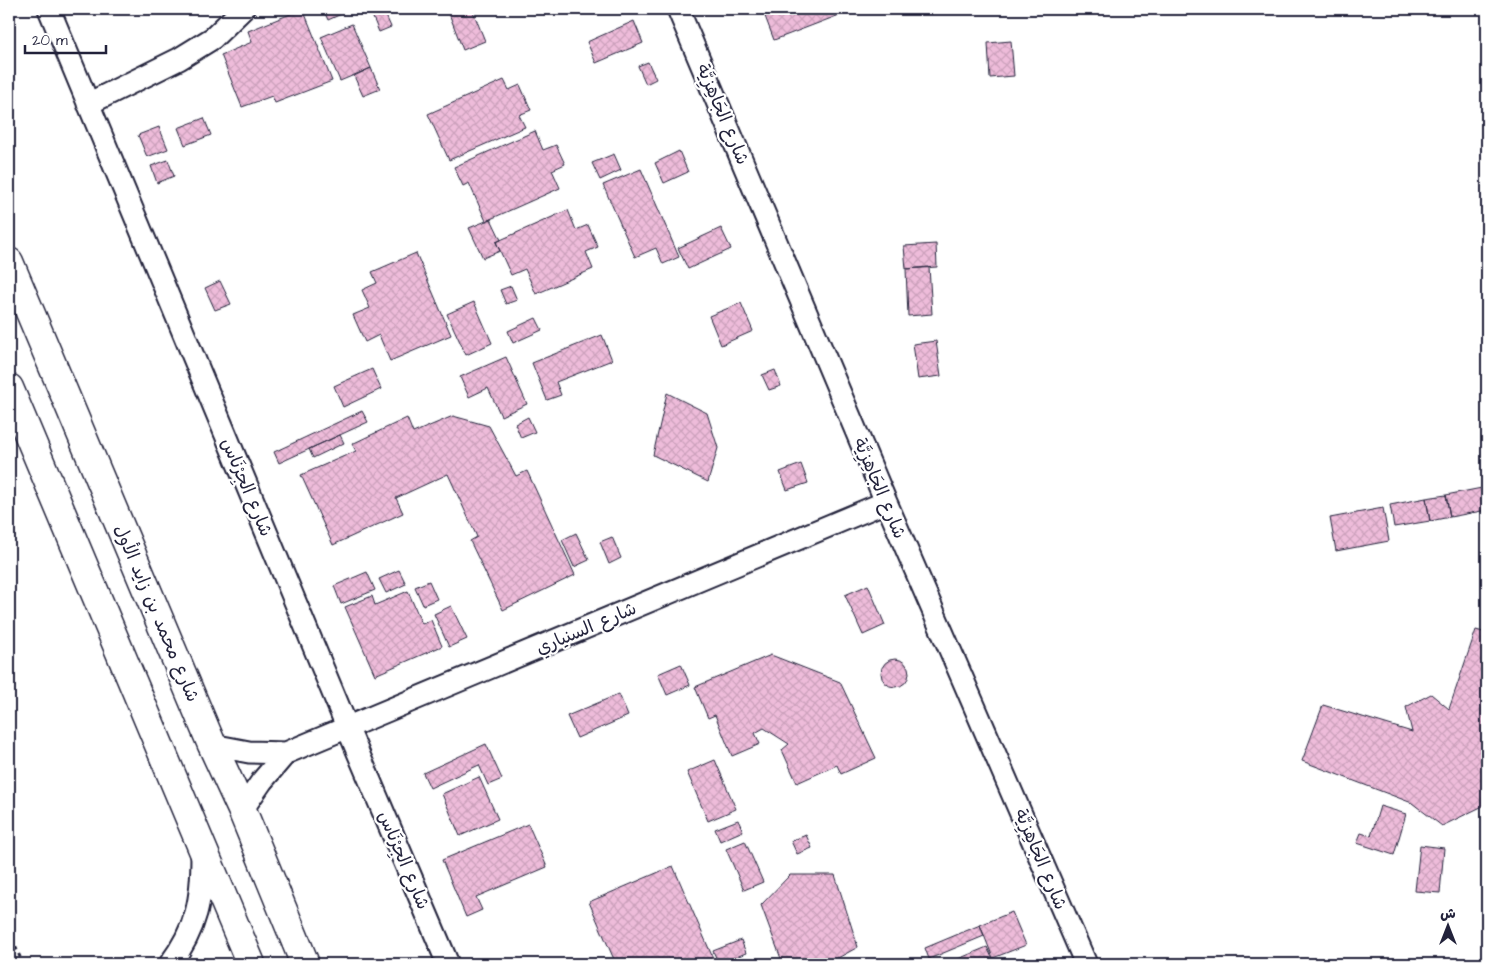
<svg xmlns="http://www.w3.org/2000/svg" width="1496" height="973" viewBox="0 0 1496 973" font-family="'Architects Daughter','Playpen Sans Arabic',sans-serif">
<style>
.building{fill:url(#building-cross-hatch);stroke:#22223b}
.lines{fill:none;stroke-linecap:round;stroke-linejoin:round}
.minor-casing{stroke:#22223b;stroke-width:25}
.secondary-casing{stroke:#22223b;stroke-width:31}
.path{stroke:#22223b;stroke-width:3;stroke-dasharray:4 4;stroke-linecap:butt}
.minor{stroke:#fff;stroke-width:21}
.secondary{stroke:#fff;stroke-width:28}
.labels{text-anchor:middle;stroke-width:4.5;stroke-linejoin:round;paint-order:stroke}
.street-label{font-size:18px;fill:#22223b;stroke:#fff}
</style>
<defs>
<pattern id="building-cross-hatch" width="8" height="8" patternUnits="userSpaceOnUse" patternTransform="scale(1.25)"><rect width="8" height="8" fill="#eebcda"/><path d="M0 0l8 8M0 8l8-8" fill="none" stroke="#cca1bc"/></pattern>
</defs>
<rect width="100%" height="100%" fill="#fff"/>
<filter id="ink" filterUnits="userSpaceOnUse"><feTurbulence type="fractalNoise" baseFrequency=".02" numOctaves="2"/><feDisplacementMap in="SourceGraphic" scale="10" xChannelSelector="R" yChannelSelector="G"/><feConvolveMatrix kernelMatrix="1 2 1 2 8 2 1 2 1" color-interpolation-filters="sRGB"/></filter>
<g filter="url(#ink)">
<path class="building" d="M 303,9 L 332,81 L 275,103 L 272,96 L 242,107 L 221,55 L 252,42 L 248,31 Z
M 323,9 L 347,9 L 348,11 L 328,20 Z
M 381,9 L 383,9 L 391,27 L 379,32 L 371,13 Z
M 454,9 L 472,9 L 485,41 L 463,50 L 448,11 Z
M 769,9 L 855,9 L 774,40 L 763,11 Z
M 634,21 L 643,43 L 596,63 L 587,42 Z
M 352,24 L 371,68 L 340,81 L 321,37 Z
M 1011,41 L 1014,76 L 990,78 L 988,43 Z
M 648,62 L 656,79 L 646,84 L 638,66 Z
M 371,68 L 380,89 L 363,96 L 354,76 Z
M 504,80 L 509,90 L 520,85 L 531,110 L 519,115 L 525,127 L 449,160 L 428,114 Z
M 204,118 L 211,135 L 185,145 L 178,128 Z
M 159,127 L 168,149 L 147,157 L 138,135 Z
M 535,131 L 543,150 L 556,145 L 565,164 L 552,170 L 560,188 L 486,221 L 469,183 L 463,186 L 454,167 Z
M 679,151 L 688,172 L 664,183 L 655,163 Z
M 614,154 L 621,170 L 600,180 L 592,163 Z
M 168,160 L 174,176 L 157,183 L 151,166 Z
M 641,169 L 679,257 L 663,264 L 656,248 L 635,257 L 603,185 Z
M 568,210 L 576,230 L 588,225 L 598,247 L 586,252 L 593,269 L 536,294 L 525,269 L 511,275 L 496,242 Z
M 491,219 L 501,240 L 496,242 L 500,251 L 483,258 L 469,228 Z
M 721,228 L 731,249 L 688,269 L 678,248 Z
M 936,244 L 937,267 L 906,269 L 904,246 Z
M 416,253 L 451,335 L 390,361 L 379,335 L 365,342 L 353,315 L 370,308 L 362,290 L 377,283 L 372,272 Z
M 929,267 L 932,314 L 908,316 L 906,269 Z
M 220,281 L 231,304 L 215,310 L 205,288 Z
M 511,286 L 517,300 L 506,304 L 500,290 Z
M 474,302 L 492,343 L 466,355 L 447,314 Z
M 741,303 L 753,331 L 721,345 L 709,316 Z
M 536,318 L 542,330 L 513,343 L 508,331 Z
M 602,335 L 612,360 L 556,382 L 561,395 L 547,400 L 532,363 Z
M 936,341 L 941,376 L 918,379 L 913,344 Z
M 506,357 L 527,404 L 501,416 L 488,388 L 469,397 L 460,377 Z
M 372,369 L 381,389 L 343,407 L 334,386 Z
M 775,370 L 781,386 L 769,390 L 762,375 Z
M 667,393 L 707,413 L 718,448 L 708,482 L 653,455 Z
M 362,411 L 368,422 L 279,463 L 274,452 Z
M 453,416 L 489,426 L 516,476 L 527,471 L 575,575 L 503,610 L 470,541 L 477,537 L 448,474 L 396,498 L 403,513 L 333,545 L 301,475 L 356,451 L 352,444 L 407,418 L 413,433 Z
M 528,417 L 535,432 L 521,438 L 515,424 Z
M 340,435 L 344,443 L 313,458 L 309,449 Z
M 801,464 L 808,483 L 787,490 L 780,472 Z
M 1487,487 L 1487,510 L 1450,517 L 1446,495 Z
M 1446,495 L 1450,517 L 1430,521 L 1426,498 Z
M 1426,498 L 1430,521 L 1394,527 L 1390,505 Z
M 1383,508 L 1389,541 L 1336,551 L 1330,518 Z
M 576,533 L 589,560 L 574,567 L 562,540 Z
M 612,537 L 621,558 L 609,564 L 600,542 Z
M 399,570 L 406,584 L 386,593 L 379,579 Z
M 367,572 L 375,590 L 341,604 L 334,586 Z
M 429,581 L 437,599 L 423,605 L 415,587 Z
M 868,585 L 885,625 L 863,635 L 845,595 Z
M 408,591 L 422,624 L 431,620 L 442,646 L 375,675 L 345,607 L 372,596 L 375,605 Z
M 451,606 L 467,639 L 449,647 L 434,614 Z
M 1476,630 L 1487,633 L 1487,804 L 1442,826 L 1412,803 L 1302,761 L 1323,705 L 1412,732 L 1406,707 L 1431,694 L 1449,709 Z
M 771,655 L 840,682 L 876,758 L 841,774 L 837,765 L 797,783 L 782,750 L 789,744 L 764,728 L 755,733 L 760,744 L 732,756 L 715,715 L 708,718 L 695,687 Z
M881 673a14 14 0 1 1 28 0a14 14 0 1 1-28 0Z
M 681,664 L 690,685 L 667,695 L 658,674 Z
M 619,694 L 628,716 L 577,738 L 567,716 Z
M 486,744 L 502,779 L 488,785 L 479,765 L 430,788 L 423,773 Z
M 715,760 L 736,809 L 708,821 L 687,772 Z
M 479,777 L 498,819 L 460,836 L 442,794 Z
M 1380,806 L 1406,814 L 1394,855 L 1357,843 L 1361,833 L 1371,836 Z
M 738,820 L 743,831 L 720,841 L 715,829 Z
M 528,824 L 547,867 L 476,897 L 482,910 L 466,917 L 442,860 Z
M 806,835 L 812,848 L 797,854 L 791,841 Z
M 745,841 L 763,882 L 744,890 L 726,849 Z
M 1420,845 L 1444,848 L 1440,893 L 1415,891 Z
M 673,866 L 713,958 L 699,964 L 616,964 L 589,902 Z
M 790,875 L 835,875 L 858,947 L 827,964 L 783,964 L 761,905 Z
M 1012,912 L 1026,945 L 993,958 L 980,925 Z
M 980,925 L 984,936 L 929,959 L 925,948 Z
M 741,940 L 746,953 L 719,964 L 713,951 Z
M 987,947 L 995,964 L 946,964 Z"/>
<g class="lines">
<g class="minor-casing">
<path id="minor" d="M 49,9 L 348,729 L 448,964
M 678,9 L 886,502 L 1086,964
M 88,104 L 179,59 L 213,38 L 243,9
M 212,745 L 249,752 L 286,753 L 886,502
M 242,810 L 262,781 L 286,753
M 170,964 C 197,928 202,899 202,855"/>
</g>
<g class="secondary-casing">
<path id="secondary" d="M 9,262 L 212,745 L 242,810 L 305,964
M 9,388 L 251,964"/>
</g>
<path class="path" d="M 9,932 L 23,964"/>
<use href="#minor" class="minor"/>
<use href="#secondary" class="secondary"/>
</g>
</g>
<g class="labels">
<g class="street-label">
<text transform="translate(723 114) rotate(67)" y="6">شارع الجَاهِزِيَّة</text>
<text transform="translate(247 487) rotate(67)" y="6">شارع الجِرْنَاس</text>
<text transform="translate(880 488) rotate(67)" y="6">شارع الجَاهِزِيَّة</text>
<text transform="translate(157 613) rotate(67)" y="6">شارع محمد بن زايد الأول</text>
<text transform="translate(586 628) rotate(-23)" y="6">شارع السنياري</text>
<text transform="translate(1041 859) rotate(67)" y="6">شارع الجَاهِزِيَّة</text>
<text transform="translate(404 860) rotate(67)" y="6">شارع الجِرْنَاس</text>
</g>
</g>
<rect width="1496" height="973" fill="none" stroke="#fff" stroke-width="30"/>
<rect x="15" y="15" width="1466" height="943" fill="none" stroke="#22223b" stroke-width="2" filter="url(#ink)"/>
<g transform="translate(1448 926)" stroke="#ffffff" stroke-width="4" paint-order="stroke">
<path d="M0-4L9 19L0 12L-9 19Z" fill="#22223b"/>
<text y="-8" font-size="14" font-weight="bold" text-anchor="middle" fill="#22223b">ش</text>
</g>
<path d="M25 45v8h81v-8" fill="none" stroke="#22223b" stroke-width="2.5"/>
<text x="32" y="45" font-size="15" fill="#22223b" stroke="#ffffff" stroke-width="4" paint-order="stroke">20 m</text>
</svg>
